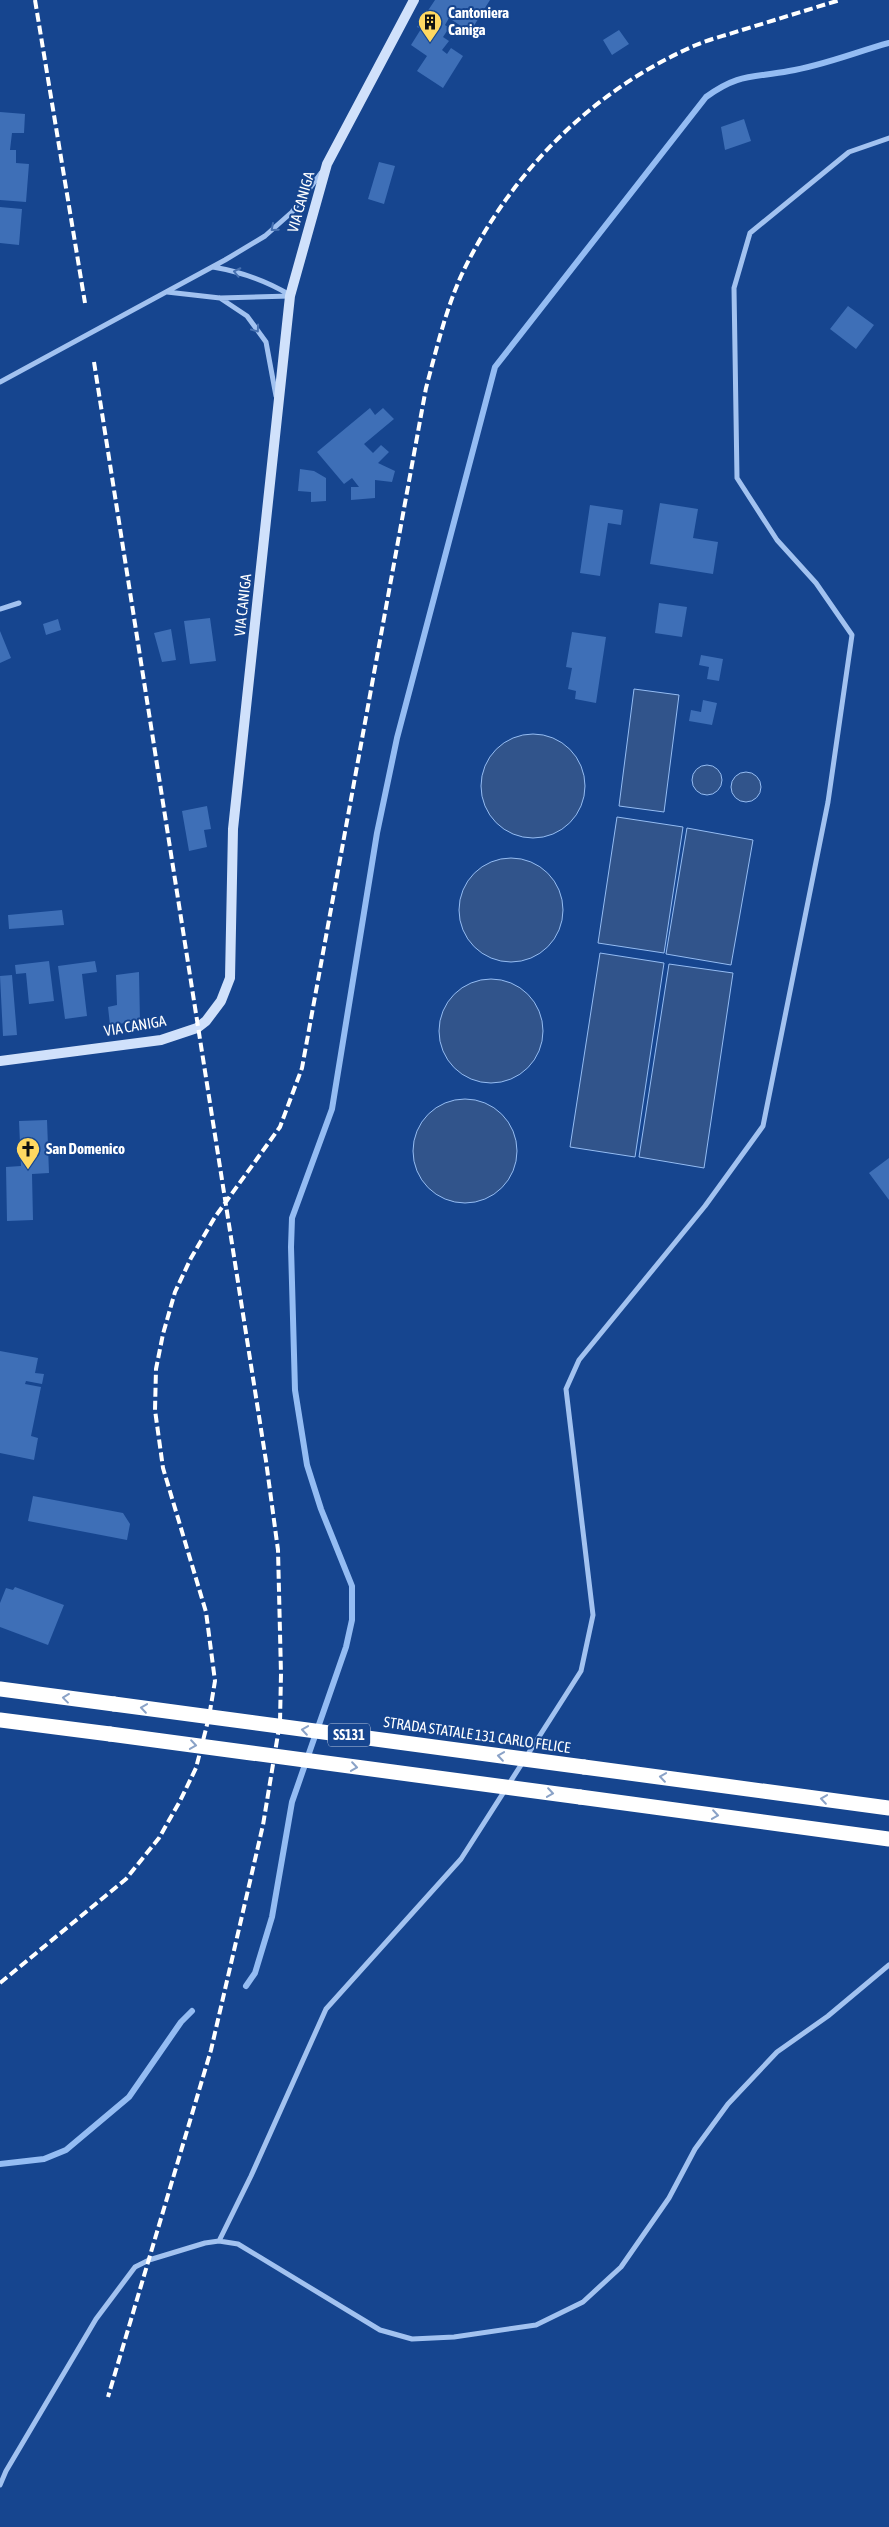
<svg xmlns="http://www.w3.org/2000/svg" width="889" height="2527" viewBox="0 0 889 2527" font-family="'Asap Condensed',sans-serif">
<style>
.water{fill:#31548b;stroke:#94bcf3}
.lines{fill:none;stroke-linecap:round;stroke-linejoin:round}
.stream{stroke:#94bcf3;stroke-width:6}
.building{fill:#3e6fb7}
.street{stroke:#a2c2f0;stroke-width:5}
.secondary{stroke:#d0e1fb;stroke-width:10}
.highway{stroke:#fff;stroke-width:15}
.rail{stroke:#fff;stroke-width:4;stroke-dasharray:9 4;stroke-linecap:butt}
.highway-bridge{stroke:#fff;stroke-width:15}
.oneway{stroke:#4771b1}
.oneway2{stroke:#8aa2c7}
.labels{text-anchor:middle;stroke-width:4;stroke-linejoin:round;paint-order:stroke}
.shield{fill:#16458f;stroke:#b9c7dd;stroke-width:1}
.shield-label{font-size:14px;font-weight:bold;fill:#fff}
.poi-label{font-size:15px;font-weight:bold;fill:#fff;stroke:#16458f;text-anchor:start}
.street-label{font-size:15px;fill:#fff;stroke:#16458f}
</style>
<rect width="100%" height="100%" fill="#16458f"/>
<path class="water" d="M 634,689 L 679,695 L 664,812 L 619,806 Z
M481 786a52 52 0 1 1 104 0a52 52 0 1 1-104 0Z
M692 780a15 15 0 1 1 30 0a15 15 0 1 1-30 0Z
M731 787a15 15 0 1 1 30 0a15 15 0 1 1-30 0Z
M 617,817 L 683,827 L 664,953 L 598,943 Z
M 687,828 L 753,840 L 731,965 L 666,954 Z
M459 910a52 52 0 1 1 104 0a52 52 0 1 1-104 0Z
M 600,953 L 664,963 L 635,1157 L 570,1147 Z
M 669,964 L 733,973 L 704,1168 L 639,1157 Z
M439 1031a52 52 0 1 1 104 0a52 52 0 1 1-104 0Z
M413 1151a52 52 0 1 1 104 0a52 52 0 1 1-104 0Z"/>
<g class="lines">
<path class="stream" d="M 246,1986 L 255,1973 L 272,1917 L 292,1802 L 346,1647 L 352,1620 L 352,1586 L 321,1509 L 307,1465 L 295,1390 L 291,1247 L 292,1218 L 332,1109 L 377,833 L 397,738 L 495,367 L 706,97 C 739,73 752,78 789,71 C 822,66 856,52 889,43
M 0,2164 L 44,2159 L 66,2150 L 129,2097 L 181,2022 L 192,2011"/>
</g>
<path class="building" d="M 435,0 L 490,0 L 470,32 L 449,18 L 445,25 L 449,28 L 443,37 L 449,41 L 442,50 L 447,54 L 451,48 L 463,56 L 443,88 L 417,71 L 427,56 L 411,45 L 421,29 L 417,27 Z
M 619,30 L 629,44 L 612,55 L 603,40 Z
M 0,112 L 25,114 L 24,133 L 12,133 L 10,150 L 16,150 L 16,163 L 29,164 L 26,202 L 0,200 Z
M 744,119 L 751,141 L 725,150 L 721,127 Z
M 379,162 L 395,166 L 384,204 L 368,199 Z
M 0,207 L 22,209 L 19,245 L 0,243 Z
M 848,306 L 874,325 L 856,349 L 830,329 Z
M 370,408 L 375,415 L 383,408 L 394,419 L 364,444 L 373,453 L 381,445 L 389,452 L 378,463 L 395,471 L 392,482 L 375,480 L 375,498 L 351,500 L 351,487 L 359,487 L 352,478 L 344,484 L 317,452 Z
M 300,469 L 314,471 L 326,478 L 326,501 L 311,502 L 311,492 L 298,491 Z
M 660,503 L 698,509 L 693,538 L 718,542 L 713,574 L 650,564 Z
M 590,505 L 623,510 L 621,525 L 608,523 L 600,576 L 580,573 Z
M 659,603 L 687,607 L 682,637 L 655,633 Z
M 210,618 L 216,661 L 190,664 L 184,621 Z
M 58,619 L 61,630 L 46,635 L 43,624 Z
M 171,629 L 176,660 L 162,662 L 154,633 Z
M 0,631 L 11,658 L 0,663 Z
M 572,632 L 606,637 L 596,703 L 575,699 L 576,691 L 568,689 L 572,668 L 566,667 Z
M 701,655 L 723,659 L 719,681 L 707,679 L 709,667 L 699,665 Z
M 703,700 L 717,703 L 712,725 L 689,721 L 691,710 L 701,712 Z
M 207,806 L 211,829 L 204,830 L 207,847 L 189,851 L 182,811 Z
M 62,910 L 64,925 L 9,929 L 8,915 Z
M 49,961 L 54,1001 L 29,1004 L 26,973 L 16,974 L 15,965 Z
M 95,961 L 97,972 L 82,974 L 87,1016 L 65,1019 L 58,966 Z
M 139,972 L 140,1021 L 110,1025 L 108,1007 L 117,1005 L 116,975 Z
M 12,975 L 17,1035 L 3,1036 L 0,976 Z
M 47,1120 L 49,1173 L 32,1174 L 33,1220 L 7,1221 L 6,1167 L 21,1166 L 19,1121 Z
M 889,1158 L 889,1200 L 869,1173 Z
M 0,1351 L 38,1358 L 35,1373 L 44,1374 L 42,1384 L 26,1381 L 25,1384 L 41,1387 L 31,1436 L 38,1438 L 34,1460 L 0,1453 Z
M 33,1496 L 123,1513 L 130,1524 L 127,1540 L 28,1521 Z
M 15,1587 L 64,1605 L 48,1645 L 0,1627 L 0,1603 L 6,1588 L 13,1590 Z"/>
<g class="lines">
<path class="street" d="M 213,267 C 242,272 265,280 290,295
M 167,292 L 220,298 L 290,296
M 220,298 L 247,316 L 266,342 L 276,396
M 0,382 L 225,260 L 265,236 L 292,212 L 321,173
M 0,609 L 19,603
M 219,2241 L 251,2176 L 326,2009 L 461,1859 L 581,1671 L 593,1615 L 566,1389 L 579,1360 L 705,1206 L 763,1126 L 828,802 L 852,635 L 816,583 L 777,540 L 737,478 L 734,288 L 750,233 L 849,152 L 889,138
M 0,2485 L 6,2471 L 96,2319 L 135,2267 L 149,2260 L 205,2243 L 219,2241 L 238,2244 L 380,2330 L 412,2339 L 454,2337 L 536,2325 L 583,2302 L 621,2267 L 669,2198 L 695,2149 L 728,2104 L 777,2052 L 828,2016 L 889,1965"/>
<path class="secondary" d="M 0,1061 L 161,1040 L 197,1028 L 206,1021 L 221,1001 L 230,978 L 233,829 L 290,296 L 327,164 L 414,0"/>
<path class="highway" d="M 0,1689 L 114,1704
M 0,1720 L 110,1734
M 584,1767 L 889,1808
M 580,1797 L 889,1839"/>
<path class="rail" d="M 35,0 L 85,303
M 94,362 L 266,1461 L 278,1550 L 281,1674 L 280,1722 L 263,1825 L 211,2050 L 108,2397
M 0,1983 L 126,1879 L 159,1838 L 180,1801 L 196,1768 L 209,1717 L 215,1681 L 206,1612 L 163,1468 L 155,1410 L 156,1369 L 163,1334 L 175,1292 L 191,1258 L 215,1217 L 280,1127 L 302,1068 L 426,388 C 436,351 445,312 461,276 C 509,174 592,90 696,45 C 710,39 727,35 742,30 C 775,20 807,10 840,0"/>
<path class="highway-bridge" d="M 114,1704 L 584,1767
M 110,1734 L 580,1797"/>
</g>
<defs><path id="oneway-chevron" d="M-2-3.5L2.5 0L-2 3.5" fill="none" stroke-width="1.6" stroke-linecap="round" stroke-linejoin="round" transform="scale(1.25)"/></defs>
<g class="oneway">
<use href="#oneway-chevron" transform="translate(274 228) rotate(139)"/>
<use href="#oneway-chevron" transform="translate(237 272) rotate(-168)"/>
<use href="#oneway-chevron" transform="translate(256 329) rotate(54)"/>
</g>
<g class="oneway2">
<use href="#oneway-chevron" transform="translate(66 1698) rotate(-173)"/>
<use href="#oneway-chevron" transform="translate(144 1708) rotate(-172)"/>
<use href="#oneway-chevron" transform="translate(305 1730) rotate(-172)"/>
<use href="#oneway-chevron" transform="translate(193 1745) rotate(8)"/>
<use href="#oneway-chevron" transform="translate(501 1756) rotate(-172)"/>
<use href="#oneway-chevron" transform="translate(354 1767) rotate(8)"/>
<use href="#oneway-chevron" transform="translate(663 1777) rotate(-172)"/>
<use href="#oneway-chevron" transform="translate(550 1793) rotate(8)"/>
<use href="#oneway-chevron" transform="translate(824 1799) rotate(-172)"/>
<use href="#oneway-chevron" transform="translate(715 1815) rotate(8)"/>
</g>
<defs>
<g id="building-pin" transform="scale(1.25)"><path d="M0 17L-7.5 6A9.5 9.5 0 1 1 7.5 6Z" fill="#ffd861" stroke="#16458f"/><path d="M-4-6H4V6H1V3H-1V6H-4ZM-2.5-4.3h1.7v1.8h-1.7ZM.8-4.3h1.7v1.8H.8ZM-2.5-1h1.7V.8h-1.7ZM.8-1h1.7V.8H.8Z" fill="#111"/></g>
<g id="church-pin" transform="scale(1.25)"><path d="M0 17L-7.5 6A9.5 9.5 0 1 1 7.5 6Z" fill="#ffd861" stroke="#16458f"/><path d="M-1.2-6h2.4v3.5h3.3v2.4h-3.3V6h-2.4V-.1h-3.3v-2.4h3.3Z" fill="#111"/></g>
</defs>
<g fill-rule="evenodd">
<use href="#building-pin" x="430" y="22"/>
<use href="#church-pin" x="28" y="1149"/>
</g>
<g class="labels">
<rect class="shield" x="328" y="1723.5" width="42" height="23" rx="4"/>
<g class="shield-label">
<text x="349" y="1740">SS131</text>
</g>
<g class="poi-label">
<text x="448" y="18">Cantoniera<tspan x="448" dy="17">Caniga</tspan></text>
<text x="46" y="1154">San Domenico</text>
</g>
<g class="street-label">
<text transform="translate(301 202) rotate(-74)" y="5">VIA CANIGA</text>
<text transform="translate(243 605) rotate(-84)" y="5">VIA CANIGA</text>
<text transform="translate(135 1026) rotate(-10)" y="5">VIA CANIGA</text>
<text transform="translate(477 1735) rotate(8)" y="5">STRADA STATALE 131 CARLO FELICE</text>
</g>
</g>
</svg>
